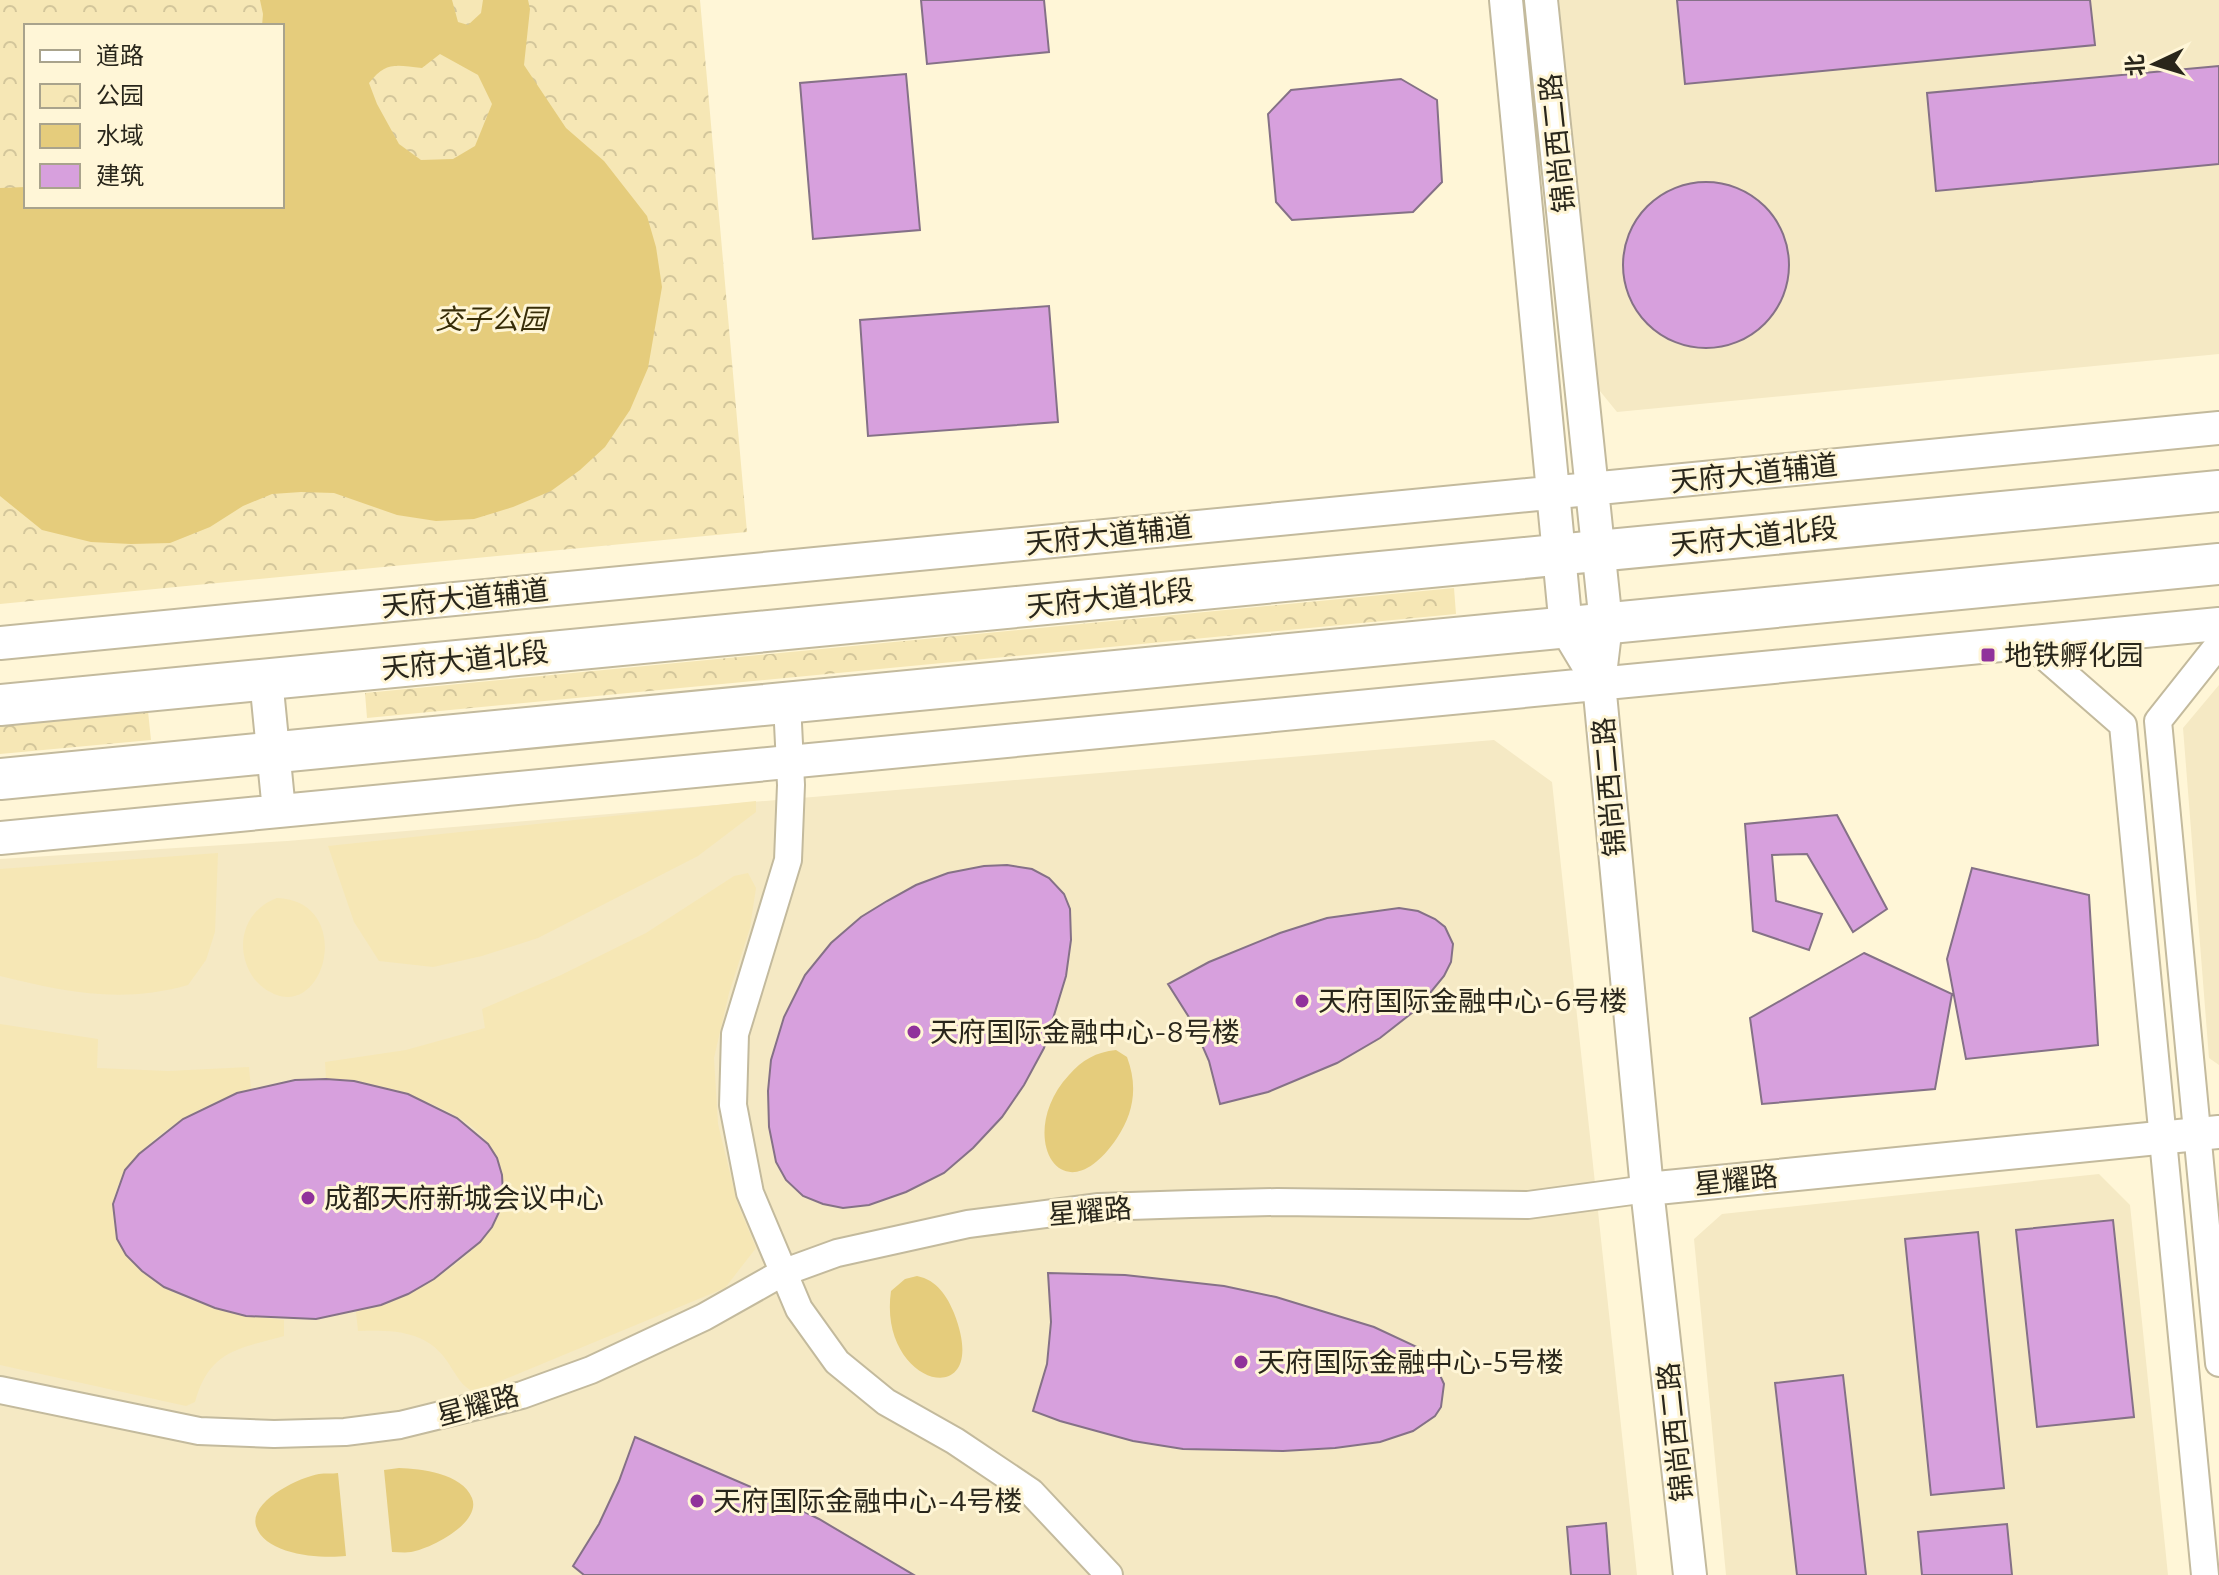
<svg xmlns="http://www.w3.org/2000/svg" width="2219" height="1575" viewBox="0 0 2219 1575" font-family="Bitter,'Noto Sans SC',serif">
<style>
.built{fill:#f5e9c4}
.grass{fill:#f6e7b5}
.park{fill:url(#park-crowns);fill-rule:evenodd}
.water{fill:#e5cc7c;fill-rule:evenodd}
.building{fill:#d7a0dd;stroke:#857187;stroke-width:2}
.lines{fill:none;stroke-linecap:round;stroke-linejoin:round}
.minor-casing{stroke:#c3ba9d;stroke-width:30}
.tertiary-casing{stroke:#c3ba9d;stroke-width:36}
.primary-casing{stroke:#c3ba9d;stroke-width:44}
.minor{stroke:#fff;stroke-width:26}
.tertiary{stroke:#fff;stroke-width:32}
.primary{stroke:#fff;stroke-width:40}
.poi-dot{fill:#90329b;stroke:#fff6d7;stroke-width:3}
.labels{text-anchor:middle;stroke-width:6;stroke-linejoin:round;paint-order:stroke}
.street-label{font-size:28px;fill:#29261b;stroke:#fff6d7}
.park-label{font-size:28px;font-style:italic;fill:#372d08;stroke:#fff6d7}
.poi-label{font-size:28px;fill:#29261b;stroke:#fff6d7;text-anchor:start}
</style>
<defs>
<pattern id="park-crowns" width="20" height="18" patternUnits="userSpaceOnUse" patternTransform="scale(2)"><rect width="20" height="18" fill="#f6e7b5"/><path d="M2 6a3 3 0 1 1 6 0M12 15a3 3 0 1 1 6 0" fill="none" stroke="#d3c69b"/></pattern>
</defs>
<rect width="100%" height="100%" fill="#fff6d7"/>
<path class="built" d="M 1559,0 L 2219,0 L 2219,354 L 1617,412 L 1595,385 Z
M 2219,685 L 2219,1065 L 2209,1058 L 2183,728 Z
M 1494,740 L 1552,782 L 1637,1575 L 0,1575 L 0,859 L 287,841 Z
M 2099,1174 L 2130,1205 L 2168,1575 L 1726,1575 L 1694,1239 L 1722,1214 Z"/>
<path class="grass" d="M 756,801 L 756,812 L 698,856 L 538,938 L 482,956 L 433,967 L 379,961 L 354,922 L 328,846 Z
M 218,853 L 215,932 L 206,960 L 188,985 C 121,1004 66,992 0,976 L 0,869 Z
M 748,873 L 756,888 L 750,928 L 729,993 L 714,1058 L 718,1124 L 737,1202 L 756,1248 L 725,1288 L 474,1392 C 461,1386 457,1376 449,1364 C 428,1330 394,1330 358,1331 L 356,1312 C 421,1294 525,1242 497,1159 C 479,1106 374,1082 326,1079 L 325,1062 L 406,1050 L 485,1028 L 482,1009 L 561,975 L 646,933 L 734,876 Z
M 277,898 C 354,901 327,1017 274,994 C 265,990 256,983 251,974 C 234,944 245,910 277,898 Z
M 0,1024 L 98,1039 L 97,1068 L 168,1071 L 249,1067 L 251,1090 C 214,1099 178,1119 149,1144 C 126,1166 108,1191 114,1224 C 127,1294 225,1314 284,1320 L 284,1336 C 237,1349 209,1351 195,1402 L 186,1406 L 0,1365 Z"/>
<path class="park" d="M 0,0 L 700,0 L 747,532 L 0,604 ZM 26,26 L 282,26 L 282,206 L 26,206 Z
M 1454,588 L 1456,614 L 367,718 L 365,693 Z
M 148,711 L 151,740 L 0,754 L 0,726 Z"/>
<path class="water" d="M 260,0 L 452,0 L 458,22 L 468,25 L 481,13 L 483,0 L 528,0 L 530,9 L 524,65 L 566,128 L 604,161 L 647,216 L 656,247 L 662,287 L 648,368 L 630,410 L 605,447 L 580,470 L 551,491 L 513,507 L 474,519 L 436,521 L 397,515 L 334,493 L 301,492 L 272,494 L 243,506 L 210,527 L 170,543 L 131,544 L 91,542 L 42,530 L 0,496 L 0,188 L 26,187 L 26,206 L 282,206 L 282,26 L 262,26 L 263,14 ZM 440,54 L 478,75 L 492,104 L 475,146 L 453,159 L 421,160 L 399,144 L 377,104 L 369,83 C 386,61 396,65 422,68 Z
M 1116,1050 L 1127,1057 C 1138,1086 1134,1113 1117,1138 C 1061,1221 1014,1134 1069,1075 C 1082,1060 1096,1052 1116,1050 Z
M 917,1276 C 937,1280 947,1296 954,1313 C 994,1415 877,1388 891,1291 L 905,1279 Z
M 399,1468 C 421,1469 462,1473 472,1498 C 482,1523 430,1549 411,1552 C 405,1553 398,1552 392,1552 L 384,1470 Z
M 338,1473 L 346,1556 C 321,1559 265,1555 256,1526 C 249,1501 300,1477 319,1474 C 325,1473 332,1474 338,1473 Z"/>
<path class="building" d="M 921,0 L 1044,0 L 1049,52 L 927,64 Z
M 1677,0 L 2090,0 L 2095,45 L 1685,84 Z
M 2219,66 L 2219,164 L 1936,191 L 1927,93 Z
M 906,74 L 920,230 L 813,239 L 800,83 Z
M 1401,79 L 1437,100 L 1442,182 L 1413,212 L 1292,220 L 1276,202 L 1268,114 L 1291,90 Z
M1623 265a83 83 0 1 1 166 0a83 83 0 1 1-166 0Z
M 1049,306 L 1058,422 L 868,436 L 860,320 Z
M 1837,815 L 1887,909 L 1853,932 L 1807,854 L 1772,855 L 1776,901 L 1822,914 L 1809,950 L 1753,931 L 1745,824 Z
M 1007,865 L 1032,869 L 1049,878 L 1064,894 L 1070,909 L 1071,940 L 1066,976 L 1044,1048 L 1024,1085 L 1002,1117 L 973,1148 L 944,1173 L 906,1192 L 869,1205 L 843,1208 L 823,1204 L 803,1196 L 786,1180 L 776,1162 L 769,1127 L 768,1091 L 771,1060 L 784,1017 L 805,975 L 831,943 L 861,917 L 887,901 L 916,885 L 948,873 L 984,866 Z
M 1972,868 L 2089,895 L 2098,1045 L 1966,1059 L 1947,959 Z
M 1399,908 L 1418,911 L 1435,919 L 1445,927 L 1453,944 L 1451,962 L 1444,976 L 1417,1009 L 1380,1038 L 1337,1063 L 1268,1092 L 1220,1104 L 1209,1061 L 1192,1022 L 1168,984 L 1209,962 L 1280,933 L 1327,918 Z
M 1864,953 L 1952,994 L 1935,1089 L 1762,1104 L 1750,1018 Z
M 326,1079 L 354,1081 L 408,1094 L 457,1118 L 488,1144 L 497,1158 L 502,1175 L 503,1193 L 500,1210 L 492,1227 L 480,1242 L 434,1279 L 408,1294 L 381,1305 L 316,1319 L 246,1316 L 215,1308 L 164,1287 L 142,1271 L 126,1255 L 117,1239 L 113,1204 L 125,1170 L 139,1154 L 183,1119 L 237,1093 L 295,1080 Z
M 2113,1220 L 2134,1417 L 2037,1427 L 2016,1230 Z
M 1978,1232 L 2004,1488 L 1931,1495 L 1905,1239 Z
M 1048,1273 L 1125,1275 L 1224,1286 L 1276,1297 L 1374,1327 L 1417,1347 L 1433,1360 L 1444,1384 L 1441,1407 L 1435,1416 L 1413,1431 L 1380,1442 L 1335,1448 L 1283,1451 L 1183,1449 L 1133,1441 L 1060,1421 L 1033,1411 L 1047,1364 L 1051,1322 Z
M 1843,1375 L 1866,1575 L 1797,1575 L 1775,1383 Z
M 635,1437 L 772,1496 L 819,1519 L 914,1575 L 584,1575 L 573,1566 L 599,1524 L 619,1481 Z
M 1606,1523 L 1610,1575 L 1571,1575 L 1567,1527 Z
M 2007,1524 L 2012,1575 L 1922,1575 L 1918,1532 Z"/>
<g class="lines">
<g class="minor-casing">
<path id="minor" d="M 2028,642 L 2123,725 L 2205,1575
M 2219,644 L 2158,721 L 2219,1363
M 787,703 L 791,785 L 788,860 L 735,1034 L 733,1105 L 750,1193 L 799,1309 L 837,1362 L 886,1402 L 955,1441 L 1031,1492 L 1109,1575
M 0,1390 L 199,1431 L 274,1434 L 345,1432 L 400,1425 L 522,1395 L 591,1370 L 704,1317 L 782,1273 L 837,1253 L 968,1224 L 1099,1207 L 1191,1204 L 1277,1202 L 1528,1205 L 1647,1189"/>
</g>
<g class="tertiary-casing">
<path id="tertiary" d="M 1506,0 L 1566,628 L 1599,683
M 1541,0 L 1606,624 L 1599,683 L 1647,1189 L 1690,1575
M 0,643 L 2219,428
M 266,679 L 279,811
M 0,838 L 2219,624
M 1647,1189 L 2219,1132"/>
</g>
<g class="primary-casing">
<path id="primary" d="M 0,705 L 2219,491
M 0,779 L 2219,564"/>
</g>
<use href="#minor" class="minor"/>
<use href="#tertiary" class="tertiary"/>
<use href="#primary" class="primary"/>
</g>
<g class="poi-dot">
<rect x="1980" y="647" width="16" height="16" rx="4"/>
<circle cx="1302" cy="1001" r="8"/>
<circle cx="914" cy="1032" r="8"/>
<circle cx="308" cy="1198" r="8"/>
<circle cx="1241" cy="1362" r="8"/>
<circle cx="697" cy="1501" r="8"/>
</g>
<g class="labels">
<g class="street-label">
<text transform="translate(1557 143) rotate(-96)" y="10">锦尚西二路</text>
<text transform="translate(1754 473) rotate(-6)" y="10">天府大道辅道</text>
<text transform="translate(1109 535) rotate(-6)" y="10">天府大道辅道</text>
<text transform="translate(1754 536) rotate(-6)" y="10">天府大道北段</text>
<text transform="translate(465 598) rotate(-6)" y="10">天府大道辅道</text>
<text transform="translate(1110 598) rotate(-6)" y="10">天府大道北段</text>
<text transform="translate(465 660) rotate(-6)" y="10">天府大道北段</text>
<text transform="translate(1609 787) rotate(-95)" y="10">锦尚西二路</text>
<text transform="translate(1736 1180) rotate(-6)" y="10">星耀路</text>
<text transform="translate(1090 1211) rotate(-5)" y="10">星耀路</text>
<text transform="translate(478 1405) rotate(-15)" y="10">星耀路</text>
<text transform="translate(1675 1432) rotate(-96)" y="10">锦尚西二路</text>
</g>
<g class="park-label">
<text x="491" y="329">交子公园</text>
</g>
<g class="poi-label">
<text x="2004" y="665">地铁孵化园</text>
<text x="1318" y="1011">天府国际金融中心-6号楼</text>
<text x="930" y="1042">天府国际金融中心-8号楼</text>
<text x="324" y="1208">成都天府新城会议中心</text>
<text x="1257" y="1372">天府国际金融中心-5号楼</text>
<text x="713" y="1511">天府国际金融中心-4号楼</text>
</g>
</g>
<rect x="24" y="24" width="260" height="184" fill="#fff6d7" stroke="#a9a38c" stroke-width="2"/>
<rect x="40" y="50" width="40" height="12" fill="#ffffff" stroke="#a9a38c" stroke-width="2"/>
<text x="96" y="64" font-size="24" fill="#29261b">道路</text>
<rect x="40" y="84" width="40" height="24" fill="url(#park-crowns)" stroke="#a9a38c" stroke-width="2"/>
<text x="96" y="104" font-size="24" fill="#29261b">公园</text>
<rect x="40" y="124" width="40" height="24" fill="#e5cc7c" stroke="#a9a38c" stroke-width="2"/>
<text x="96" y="144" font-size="24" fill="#29261b">水域</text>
<rect x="40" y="164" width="40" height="24" fill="#d7a0dd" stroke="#a9a38c" stroke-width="2"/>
<text x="96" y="184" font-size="24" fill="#29261b">建筑</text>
<g transform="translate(2155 64) rotate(266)" stroke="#fff6d7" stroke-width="6" paint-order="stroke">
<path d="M0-6L14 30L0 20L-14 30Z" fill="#29261b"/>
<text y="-12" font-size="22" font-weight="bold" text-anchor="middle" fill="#29261b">北</text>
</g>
</svg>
